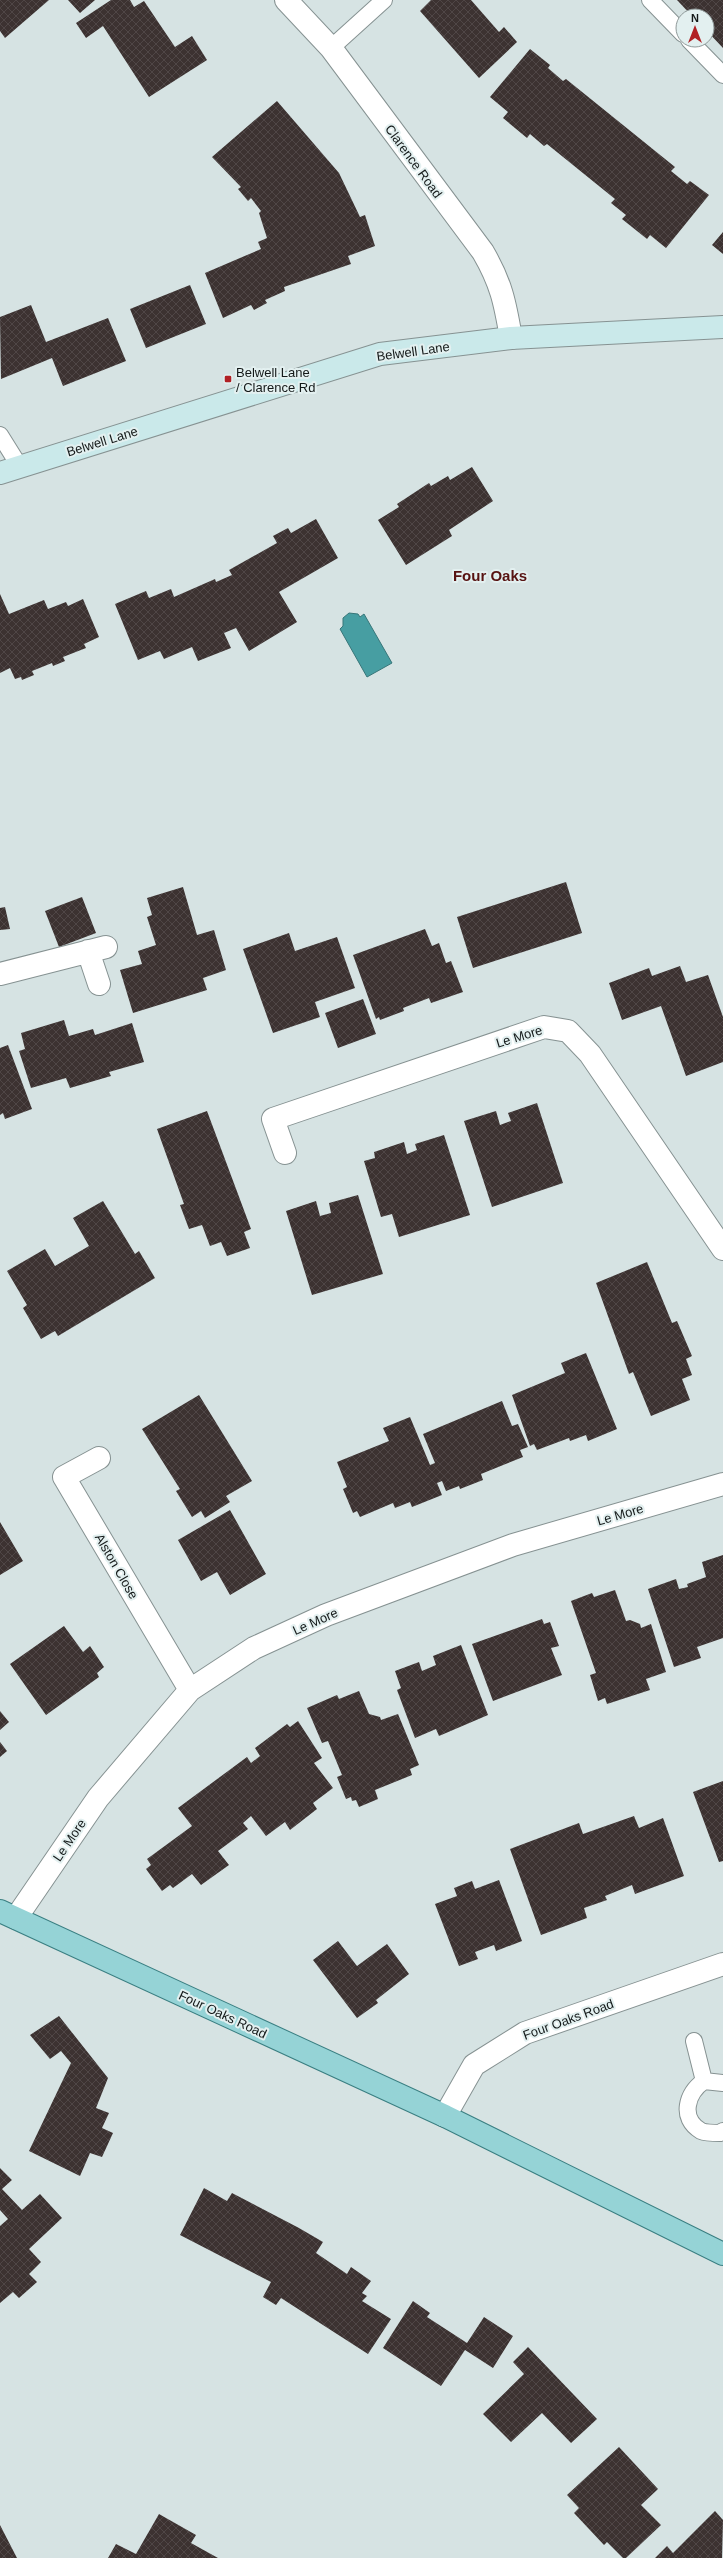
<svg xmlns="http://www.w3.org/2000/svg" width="723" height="2558" viewBox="0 0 723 2558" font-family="Helvetica,sans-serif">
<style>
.water{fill:#479ea2;stroke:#387679}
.building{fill:url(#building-cross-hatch)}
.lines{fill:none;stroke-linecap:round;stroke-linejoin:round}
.service-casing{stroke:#869292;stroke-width:18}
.minor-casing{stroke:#869292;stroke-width:24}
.tertiary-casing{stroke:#869292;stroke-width:24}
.secondary-casing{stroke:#869292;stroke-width:24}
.primary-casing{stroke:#3a7f82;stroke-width:24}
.service{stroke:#fff;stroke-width:16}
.minor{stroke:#fff;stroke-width:22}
.tertiary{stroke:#fff;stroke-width:22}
.secondary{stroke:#cae9ea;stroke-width:22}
.primary{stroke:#95d3d6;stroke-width:22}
.poi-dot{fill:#b12024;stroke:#e3f0f0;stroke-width:1.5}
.labels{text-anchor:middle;stroke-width:4;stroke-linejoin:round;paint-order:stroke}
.street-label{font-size:13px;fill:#141919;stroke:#e3f0f0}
.poi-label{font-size:13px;fill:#141919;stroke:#e3f0f0;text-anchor:start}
.quarter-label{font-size:15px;font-weight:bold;fill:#571312;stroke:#e3f0f0}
</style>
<defs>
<pattern id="building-cross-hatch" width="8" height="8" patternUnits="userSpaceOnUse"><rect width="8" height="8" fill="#3c3231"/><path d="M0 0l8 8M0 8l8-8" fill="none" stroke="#4f4646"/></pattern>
</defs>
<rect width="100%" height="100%" fill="#d6e3e3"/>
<path class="water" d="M 349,613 L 358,614 L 360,617 L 364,614 L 392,663 L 367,677 L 340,629 L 343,626 L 343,618 Z"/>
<path class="building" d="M 0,0 L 49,0 L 5,38 L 0,31 Z
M 68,0 L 95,0 L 80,13 Z
M 111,0 L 130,0 L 134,7 L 144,1 L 175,47 L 192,36 L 207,60 L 149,97 L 103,26 L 86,38 L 76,23 Z
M 431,0 L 471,0 L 499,32 L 504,27 L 517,42 L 479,78 L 420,11 Z
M 677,0 L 723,0 L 723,48 L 707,31 L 707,16 L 692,16 Z
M 530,49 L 550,65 L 548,68 L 563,81 L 566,79 L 675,167 L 671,171 L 687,184 L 690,181 L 709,195 L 666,248 L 650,235 L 647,239 L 622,219 L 626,215 L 611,203 L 615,199 L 547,144 L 544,146 L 530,134 L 527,138 L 503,118 L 508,112 L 490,97 Z
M 277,101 L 339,173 L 360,217 L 365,215 L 375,246 L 348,256 L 351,264 L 284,287 L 285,291 L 265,300 L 267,303 L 254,310 L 251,305 L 223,318 L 205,273 L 261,249 L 258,242 L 267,238 L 259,213 L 261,211 L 251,198 L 248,201 L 238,189 L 241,187 L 212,157 Z
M 723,232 L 723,254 L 712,245 Z
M 190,285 L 206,324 L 146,348 L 130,309 Z
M 31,305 L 46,342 L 108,318 L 126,361 L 63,386 L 52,358 L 1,379 L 0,317 Z
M 472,467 L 493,501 L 449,530 L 452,536 L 406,565 L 378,520 L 399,507 L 397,504 L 429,483 L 431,486 L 448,476 L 450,480 Z
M 316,519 L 338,558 L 279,592 L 297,622 L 249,651 L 236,628 L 224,633 L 231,648 L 198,661 L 192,647 L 164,659 L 160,651 L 138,660 L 115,604 L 146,591 L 149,598 L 171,589 L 174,597 L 215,579 L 216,582 L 232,575 L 229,570 L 277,543 L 273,536 L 288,528 L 291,533 Z
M 0,594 L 9,614 L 44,600 L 48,609 L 66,602 L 68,606 L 83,599 L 99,637 L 84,644 L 86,648 L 63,657 L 65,661 L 53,666 L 52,663 L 32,671 L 34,675 L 22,680 L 21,677 L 15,679 L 10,668 L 0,673 Z
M 566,882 L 582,933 L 473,968 L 457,917 Z
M 183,887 L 197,935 L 214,930 L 226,970 L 203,978 L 207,990 L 133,1013 L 120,970 L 142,964 L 138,951 L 156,945 L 147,917 L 152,915 L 147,898 Z
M 82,897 L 96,933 L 59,947 L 45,911 Z
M 5,907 L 10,929 L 0,930 L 0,908 Z
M 425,929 L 432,946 L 439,943 L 446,963 L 451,961 L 463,992 L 431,1003 L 429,998 L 403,1008 L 404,1011 L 380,1020 L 379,1017 L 376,1019 L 353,955 Z
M 289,933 L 295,951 L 337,937 L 355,988 L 315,1002 L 320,1017 L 273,1033 L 243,949 Z
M 680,966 L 686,982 L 708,975 L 723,1017 L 723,1062 L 686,1076 L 661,1006 L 622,1020 L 609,983 L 649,968 L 652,976 Z
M 363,999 L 376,1034 L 338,1048 L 325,1013 Z
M 64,1020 L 69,1036 L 93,1029 L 95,1035 L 132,1023 L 144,1062 L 109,1072 L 111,1076 L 70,1088 L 66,1078 L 31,1088 L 19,1051 L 25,1049 L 21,1033 Z
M 8,1045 L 32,1109 L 5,1119 L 3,1113 L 0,1115 L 0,1048 Z
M 537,1103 L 563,1183 L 492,1207 L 464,1121 L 496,1111 L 500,1125 L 511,1121 L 508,1113 Z
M 207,1111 L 251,1229 L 244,1232 L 250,1248 L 227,1256 L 221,1242 L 210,1246 L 202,1225 L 189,1229 L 180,1205 L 184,1204 L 157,1129 Z
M 444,1135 L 470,1215 L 399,1237 L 392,1214 L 381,1217 L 364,1161 L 375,1158 L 374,1152 L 404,1142 L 407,1154 L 417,1150 L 415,1144 Z
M 358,1195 L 383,1274 L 312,1295 L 286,1211 L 316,1201 L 320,1216 L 331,1213 L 329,1203 Z
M 103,1201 L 135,1254 L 139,1251 L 155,1278 L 58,1336 L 55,1331 L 41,1339 L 23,1308 L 27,1305 L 7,1271 L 45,1249 L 55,1266 L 89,1246 L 73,1218 Z
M 647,1262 L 672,1323 L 677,1321 L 692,1356 L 686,1359 L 692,1375 L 682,1379 L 690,1400 L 651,1416 L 633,1372 L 629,1374 L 596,1283 Z
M 586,1353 L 617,1429 L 588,1441 L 586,1435 L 570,1441 L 569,1438 L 537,1450 L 534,1444 L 530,1446 L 512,1395 L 565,1373 L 561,1363 Z
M 199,1395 L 252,1481 L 226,1496 L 230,1502 L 205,1518 L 201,1511 L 192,1517 L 176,1491 L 180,1489 L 142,1429 Z
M 502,1401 L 512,1426 L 518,1424 L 528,1447 L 520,1450 L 523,1457 L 481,1474 L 483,1480 L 460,1489 L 459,1486 L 446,1491 L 442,1481 L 437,1483 L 442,1495 L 412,1507 L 410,1502 L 395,1508 L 393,1503 L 360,1517 L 357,1511 L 353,1513 L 343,1489 L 347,1487 L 337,1462 L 389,1441 L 383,1428 L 410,1417 L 430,1465 L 435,1463 L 423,1434 Z
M 230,1510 L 266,1574 L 230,1595 L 217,1572 L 201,1581 L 178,1540 Z
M 0,1522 L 23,1561 L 0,1575 Z
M 723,1555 L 723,1638 L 697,1647 L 701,1658 L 674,1667 L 648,1589 L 676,1579 L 679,1589 L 688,1587 L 687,1584 L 706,1577 L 702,1562 Z
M 615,1590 L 626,1621 L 630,1620 L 640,1624 L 641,1628 L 651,1624 L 666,1672 L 646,1679 L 650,1690 L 607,1704 L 605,1698 L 598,1701 L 590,1675 L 596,1673 L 571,1601 L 592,1593 L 594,1597 Z
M 542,1619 L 544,1624 L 550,1622 L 559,1646 L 551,1648 L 562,1675 L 493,1701 L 472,1644 Z
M 64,1626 L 83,1652 L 90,1646 L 104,1667 L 97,1673 L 99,1677 L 46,1715 L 10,1664 Z
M 461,1645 L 488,1715 L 439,1736 L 436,1729 L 415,1738 L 397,1690 L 401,1688 L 395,1671 L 419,1662 L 422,1671 L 436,1665 L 433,1656 Z
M 359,1691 L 369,1714 L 380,1717 L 381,1720 L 398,1714 L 419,1765 L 410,1769 L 412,1775 L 375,1790 L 378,1799 L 359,1807 L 356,1800 L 352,1801 L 351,1797 L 346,1799 L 337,1777 L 342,1775 L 328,1741 L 322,1743 L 307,1708 L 337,1695 L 339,1699 Z
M 0,1711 L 9,1722 L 0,1730 Z
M 298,1721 L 322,1758 L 314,1763 L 333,1788 L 313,1803 L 317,1809 L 290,1830 L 285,1822 L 266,1836 L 251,1816 L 243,1823 L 248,1829 L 218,1851 L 229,1865 L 201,1885 L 192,1874 L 173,1888 L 170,1885 L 162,1891 L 146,1869 L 151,1865 L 147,1859 L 192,1826 L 178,1808 L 247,1757 L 251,1763 L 260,1756 L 255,1748 L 287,1724 L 290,1727 Z
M 0,1742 L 7,1751 L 0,1757 Z
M 723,1781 L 723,1861 L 719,1862 L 693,1792 Z
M 634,1816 L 639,1828 L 663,1818 L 684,1876 L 635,1894 L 632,1885 L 605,1896 L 607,1900 L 584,1908 L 587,1918 L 541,1935 L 510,1849 L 579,1823 L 583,1834 Z
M 499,1880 L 522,1941 L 496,1951 L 494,1945 L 475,1952 L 478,1959 L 459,1966 L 435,1904 L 457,1896 L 454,1888 L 472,1881 L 475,1889 Z
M 338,1941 L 357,1966 L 387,1944 L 409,1974 L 376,2000 L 378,2003 L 357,2018 L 313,1960 Z
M 59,2016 L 108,2078 L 96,2108 L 109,2113 L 102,2128 L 113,2133 L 102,2157 L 90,2153 L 80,2176 L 29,2151 L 71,2063 L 61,2051 L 50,2059 L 30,2035 Z
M 0,2168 L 12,2180 L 2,2189 L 22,2210 L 40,2194 L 62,2218 L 29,2249 L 41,2262 L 29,2274 L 37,2282 L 19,2298 L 13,2292 L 0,2303 L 0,2226 L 8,2219 L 0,2210 Z
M 204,2188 L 227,2201 L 232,2193 L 299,2228 L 323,2242 L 316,2253 L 347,2274 L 351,2267 L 371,2281 L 362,2293 L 367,2296 L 362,2301 L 391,2319 L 368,2354 L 281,2298 L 276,2305 L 263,2297 L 271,2282 L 180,2235 Z
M 413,2301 L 430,2313 L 427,2317 L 467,2343 L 484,2317 L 513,2336 L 493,2368 L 465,2350 L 441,2386 L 383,2348 Z
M 528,2347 L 597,2419 L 571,2443 L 542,2413 L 511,2442 L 483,2414 L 524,2374 L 513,2362 Z
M 619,2447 L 658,2489 L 641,2505 L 661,2525 L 626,2558 L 623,2558 L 607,2542 L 604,2545 L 574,2513 L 579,2508 L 567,2495 Z
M 715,2511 L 723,2520 L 722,2558 L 655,2558 L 667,2546 L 673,2553 Z
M 159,2514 L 196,2535 L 191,2543 L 218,2558 L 108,2558 L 116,2544 L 136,2554 Z
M 0,2525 L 17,2558 L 0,2558 Z"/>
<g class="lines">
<g class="service-casing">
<path id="service" d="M 650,0 L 683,34
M 689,40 L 723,75
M 331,48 L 384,0
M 0,435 L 20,467
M 694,2041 L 704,2081
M 723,2083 L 704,2081 C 687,2093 679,2118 701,2131 C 706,2133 715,2133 720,2133 L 723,2131"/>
</g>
<g class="minor-casing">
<path id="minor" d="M 88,951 L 99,984
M 0,974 L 106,947
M 285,1153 L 273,1119 L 544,1027 L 568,1031 L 590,1054 L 723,1249
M 99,1458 L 64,1477 L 190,1690
M 16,1918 L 98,1798 L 190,1690 L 254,1648 L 326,1615 L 513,1545 L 723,1484
M 445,2116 L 474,2065 L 525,2033 L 723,1964"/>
</g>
<g class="tertiary-casing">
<path id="tertiary" d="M 286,0 L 331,48 L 483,252 C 501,283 505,302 511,338"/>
</g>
<g class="secondary-casing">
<path id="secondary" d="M 0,473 L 380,354 L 511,338 L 723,327"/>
</g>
<g class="primary-casing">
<path id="primary" d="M 0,1911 L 445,2116 L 723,2254"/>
</g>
<use href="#service" class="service"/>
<use href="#minor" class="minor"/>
<use href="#tertiary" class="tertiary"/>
<use href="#secondary" class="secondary"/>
<use href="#primary" class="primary"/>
</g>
<rect class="poi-dot" x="224" y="375" width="8" height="8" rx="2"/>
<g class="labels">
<g class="street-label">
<text transform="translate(414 161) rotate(54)" y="5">Clarence Road</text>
<text transform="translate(413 351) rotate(-8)" y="5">Belwell Lane</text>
<text transform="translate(102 441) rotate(-17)" y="5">Belwell Lane</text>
<text transform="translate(519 1036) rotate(-17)" y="5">Le More</text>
<text transform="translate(620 1514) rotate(-16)" y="5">Le More</text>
<text transform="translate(117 1566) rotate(60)" y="5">Alston Close</text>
<text transform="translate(315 1621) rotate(-24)" y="5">Le More</text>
<text transform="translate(69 1840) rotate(-56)" y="5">Le More</text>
<text transform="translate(223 2014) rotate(25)" y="5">Four Oaks Road</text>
<text transform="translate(568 2019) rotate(-20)" y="5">Four Oaks Road</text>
</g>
<g class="poi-label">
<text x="236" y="377">Belwell Lane<tspan x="236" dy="15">/ Clarence Rd</tspan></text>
</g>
<g class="quarter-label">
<text x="490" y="581">Four Oaks</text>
</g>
</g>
<g transform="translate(695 28)"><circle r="19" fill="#e3f0f0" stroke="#909a9a"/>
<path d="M0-3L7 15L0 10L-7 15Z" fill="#b12024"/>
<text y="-6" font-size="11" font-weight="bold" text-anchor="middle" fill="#141919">N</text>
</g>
</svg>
